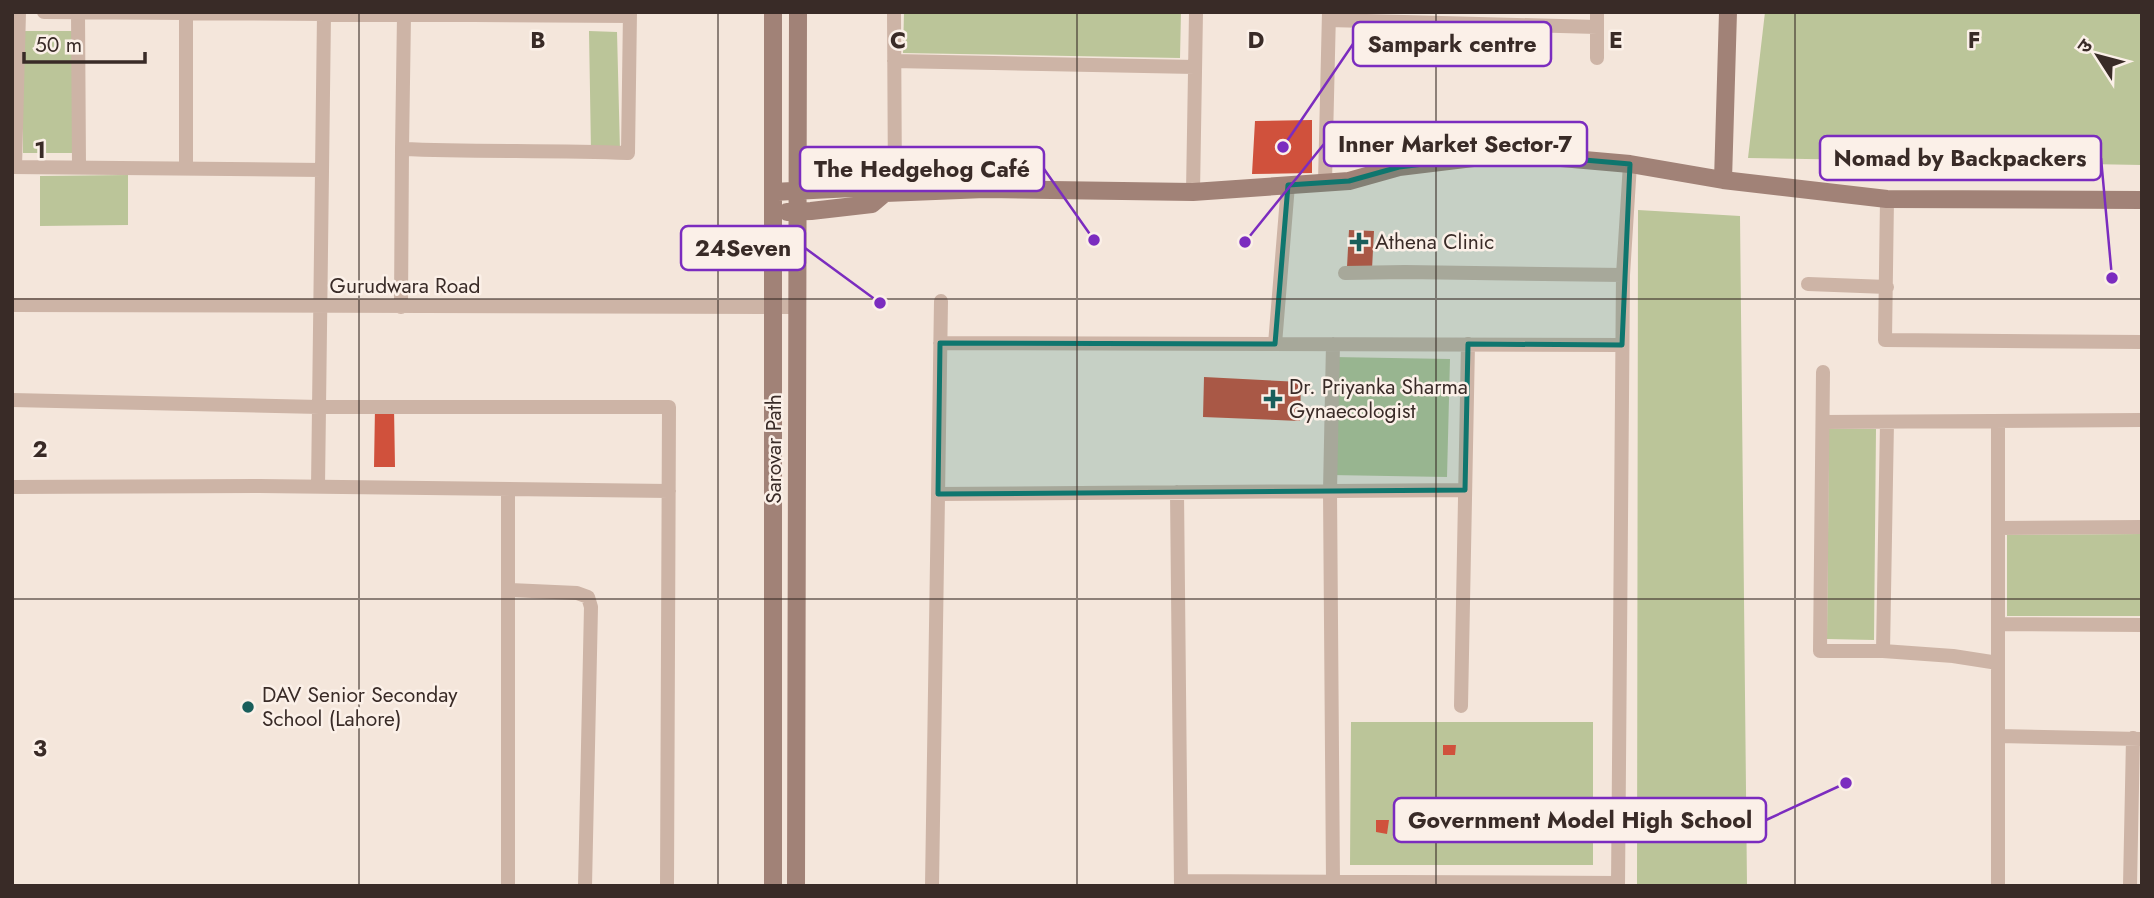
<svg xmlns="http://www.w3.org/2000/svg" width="2154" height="898" viewBox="0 0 2154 898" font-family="Jost,'Noto Sans Devanagari',sans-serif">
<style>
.green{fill:#bbc599}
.building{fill:#d0513c}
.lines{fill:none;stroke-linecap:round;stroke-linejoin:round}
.street{stroke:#cdb4a6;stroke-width:14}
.secondary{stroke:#a18277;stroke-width:18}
.marked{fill:#0f766e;fill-opacity:0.2;stroke:#0f766e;stroke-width:5;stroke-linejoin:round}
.grid{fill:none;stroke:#392b27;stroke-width:2;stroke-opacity:0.55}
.poi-dot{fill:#195e5b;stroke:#fbf0e8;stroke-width:2.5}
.labels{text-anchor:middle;stroke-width:5;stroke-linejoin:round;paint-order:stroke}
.poi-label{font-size:21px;fill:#392b27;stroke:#fbf0e8;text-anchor:start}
.street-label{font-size:21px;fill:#392b27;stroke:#fbf0e8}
.grid-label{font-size:23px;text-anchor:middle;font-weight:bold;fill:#392b27;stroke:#fbf0e8;stroke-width:5;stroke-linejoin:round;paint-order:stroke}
.leader{fill:none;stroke:#7b2cbf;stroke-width:2.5}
.callout-dot{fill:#7b2cbf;stroke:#fbf0e8;stroke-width:2.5}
.callout{fill:#fbf0e8;stroke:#7b2cbf;stroke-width:2.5}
.callout-label{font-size:23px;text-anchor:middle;font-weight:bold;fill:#392b27}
</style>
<rect width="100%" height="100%" fill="#f4e6db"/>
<path class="green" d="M 904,12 L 1181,12 L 1180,58 L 903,53 Z
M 1765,12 L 2142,12 L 2142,165 L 1748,158 Z
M 23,31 L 74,31 L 74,153 L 23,153 Z
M 589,31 L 617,32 L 620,151 L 591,152 Z
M 128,175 L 128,225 L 40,226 L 40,176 Z
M 1638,210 L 1740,216 L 1747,886 L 1637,886 Z
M 1333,357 L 1450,359 L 1447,477 L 1330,475 Z
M 1829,429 L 1876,429 L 1874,640 L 1827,639 Z
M 2142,534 L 2142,616 L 2007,616 L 2007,535 Z
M 1351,722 L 1593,722 L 1593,865 L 1350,865 Z"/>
<path class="building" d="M 1312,120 L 1312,173 L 1252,174 L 1255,121 Z
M 1349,230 L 1374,231 L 1372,269 L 1347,267 Z
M 1204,377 L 1301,382 L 1300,421 L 1203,417 Z
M 375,407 L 394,407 L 395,467 L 374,467 Z
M 1443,745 L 1456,745 L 1455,755 L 1443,755 Z
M 1376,820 L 1389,820 L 1387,834 L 1376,832 Z"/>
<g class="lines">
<path class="street" d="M 44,12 L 630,16
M 78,12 L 79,167
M 894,12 L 895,192
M 404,15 L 402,149 C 478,152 553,150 628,153 L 630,12
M 1329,20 L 1597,27
M 1597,58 L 1597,12
M 894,61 L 1195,67
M 12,167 L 322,170
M 15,167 L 19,12
M 186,168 L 186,13
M 1325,182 L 1329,12
M 1193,192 L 1196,12
M 1887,199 L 1885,340 L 2142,342
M 1345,273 L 1405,272 L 1623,275
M 1808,284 L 1887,287
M 12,305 L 797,307
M 401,307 L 402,149
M 940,343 L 1622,345
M 1275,344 L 1288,185
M 1823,372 L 1820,651 L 1883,651 L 1887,422
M 12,400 L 319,407 L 669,407 L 667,886
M 1823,422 L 2142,420
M 12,487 L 259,486 L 669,491
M 318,487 L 324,14
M 1177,492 L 1181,886
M 938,494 L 1465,490
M 1998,528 L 2142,527
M 510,590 L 577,593 L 588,597 L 591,607 L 585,886
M 1998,624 L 2142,625
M 1883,651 L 1953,656 L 1998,663
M 1461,706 L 1468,344
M 1998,736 L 2140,739
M 1181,881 L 1618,883
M 1333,882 L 1330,491 L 1333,344
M 508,886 L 508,489
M 932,886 L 941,301
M 1618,886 L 1623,275 L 1630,164
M 1998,886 L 1998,421
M 2130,886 L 2133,738"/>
<path class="secondary" d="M 773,12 L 773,886
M 1723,180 L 1728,12
M 773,192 L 873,187 L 885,193 L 985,189 L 1193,192 L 1349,181 L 1399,167 L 1473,158 L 1550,157 L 1630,164 L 1723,180 L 1887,199 L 2142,200
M 787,212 L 811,211 L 872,204 L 885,193
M 796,886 L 798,12"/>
</g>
<path class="marked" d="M 1550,157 L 1630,164 L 1622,345 L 1468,344 L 1465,490 L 938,494 L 940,343 L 1275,344 L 1288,185 L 1349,181 L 1399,167 L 1473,158 Z"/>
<path class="grid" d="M 359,12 L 359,886M 718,12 L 718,886M 1077,12 L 1077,886M 1436,12 L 1436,886M 1795,12 L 1795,886M 12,299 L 2142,299M 12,599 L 2142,599"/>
<g class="poi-dot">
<path d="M1355.5 231.5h7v7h7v7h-7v7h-7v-7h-7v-7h7z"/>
<path d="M1269.5 388.5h7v7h7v7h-7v7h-7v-7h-7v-7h7z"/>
<circle cx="248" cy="707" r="7"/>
</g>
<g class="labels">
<g class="poi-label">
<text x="1375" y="249">Athena Clinic</text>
<text x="1289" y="394">Dr. Priyanka Sharma<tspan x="1289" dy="24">Gynaecologist</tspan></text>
<text x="262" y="702">DAV Senior Seconday<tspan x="262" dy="24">School (Lahore)</tspan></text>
</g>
<g class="street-label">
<text x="405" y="293">Gurudwara Road</text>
<text transform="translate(774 449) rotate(-90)" y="7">Sarovar Path</text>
</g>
</g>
<g class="grid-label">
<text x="538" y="48">B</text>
<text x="898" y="48">C</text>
<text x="1256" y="48">D</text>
<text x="1616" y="48">E</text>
<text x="1974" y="48">F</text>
<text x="40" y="158">1</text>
<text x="40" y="457">2</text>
<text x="40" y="756">3</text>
</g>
<path class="leader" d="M1283 147L1353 44M1245 242L1324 144M2112 278L2101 158M1094 240L1044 169M880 303L805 248M1846 783L1766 820"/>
<g class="callout-dot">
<circle cx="1283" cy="147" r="7"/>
<circle cx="1245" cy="242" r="7"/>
<circle cx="2112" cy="278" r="7"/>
<circle cx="1094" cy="240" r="7"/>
<circle cx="880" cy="303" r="7"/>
<circle cx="1846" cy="783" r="7"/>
</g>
<g class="callout">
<rect x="1353" y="22" width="198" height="44" rx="7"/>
<rect x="1324" y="122" width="263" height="44" rx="7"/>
<rect x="1820" y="136" width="281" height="44" rx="7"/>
<rect x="800" y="147" width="244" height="44" rx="7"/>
<rect x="681" y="226" width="124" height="44" rx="7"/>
<rect x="1394" y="798" width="372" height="44" rx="7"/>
</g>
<g class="callout-label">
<text x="1452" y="52">Sampark centre</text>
<text x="1455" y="152">Inner Market Sector-7</text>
<text x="1960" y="166">Nomad by Backpackers</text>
<text x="922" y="177">The Hedgehog Café</text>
<text x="743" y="256">24Seven</text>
<text x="1580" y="828">Government Model High School</text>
</g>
<rect width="2154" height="898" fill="none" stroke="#392b27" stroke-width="28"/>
<g transform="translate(2098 56) rotate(306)" stroke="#fbf0e8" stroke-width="5" paint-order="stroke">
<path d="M0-5L12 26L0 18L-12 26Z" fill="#392b27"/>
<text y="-10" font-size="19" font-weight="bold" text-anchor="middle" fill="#392b27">उ</text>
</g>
<path d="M24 52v10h121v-10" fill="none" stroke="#392b27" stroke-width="3.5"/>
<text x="35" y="52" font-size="21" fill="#392b27" stroke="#fbf0e8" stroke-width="5" paint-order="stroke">50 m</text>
</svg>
